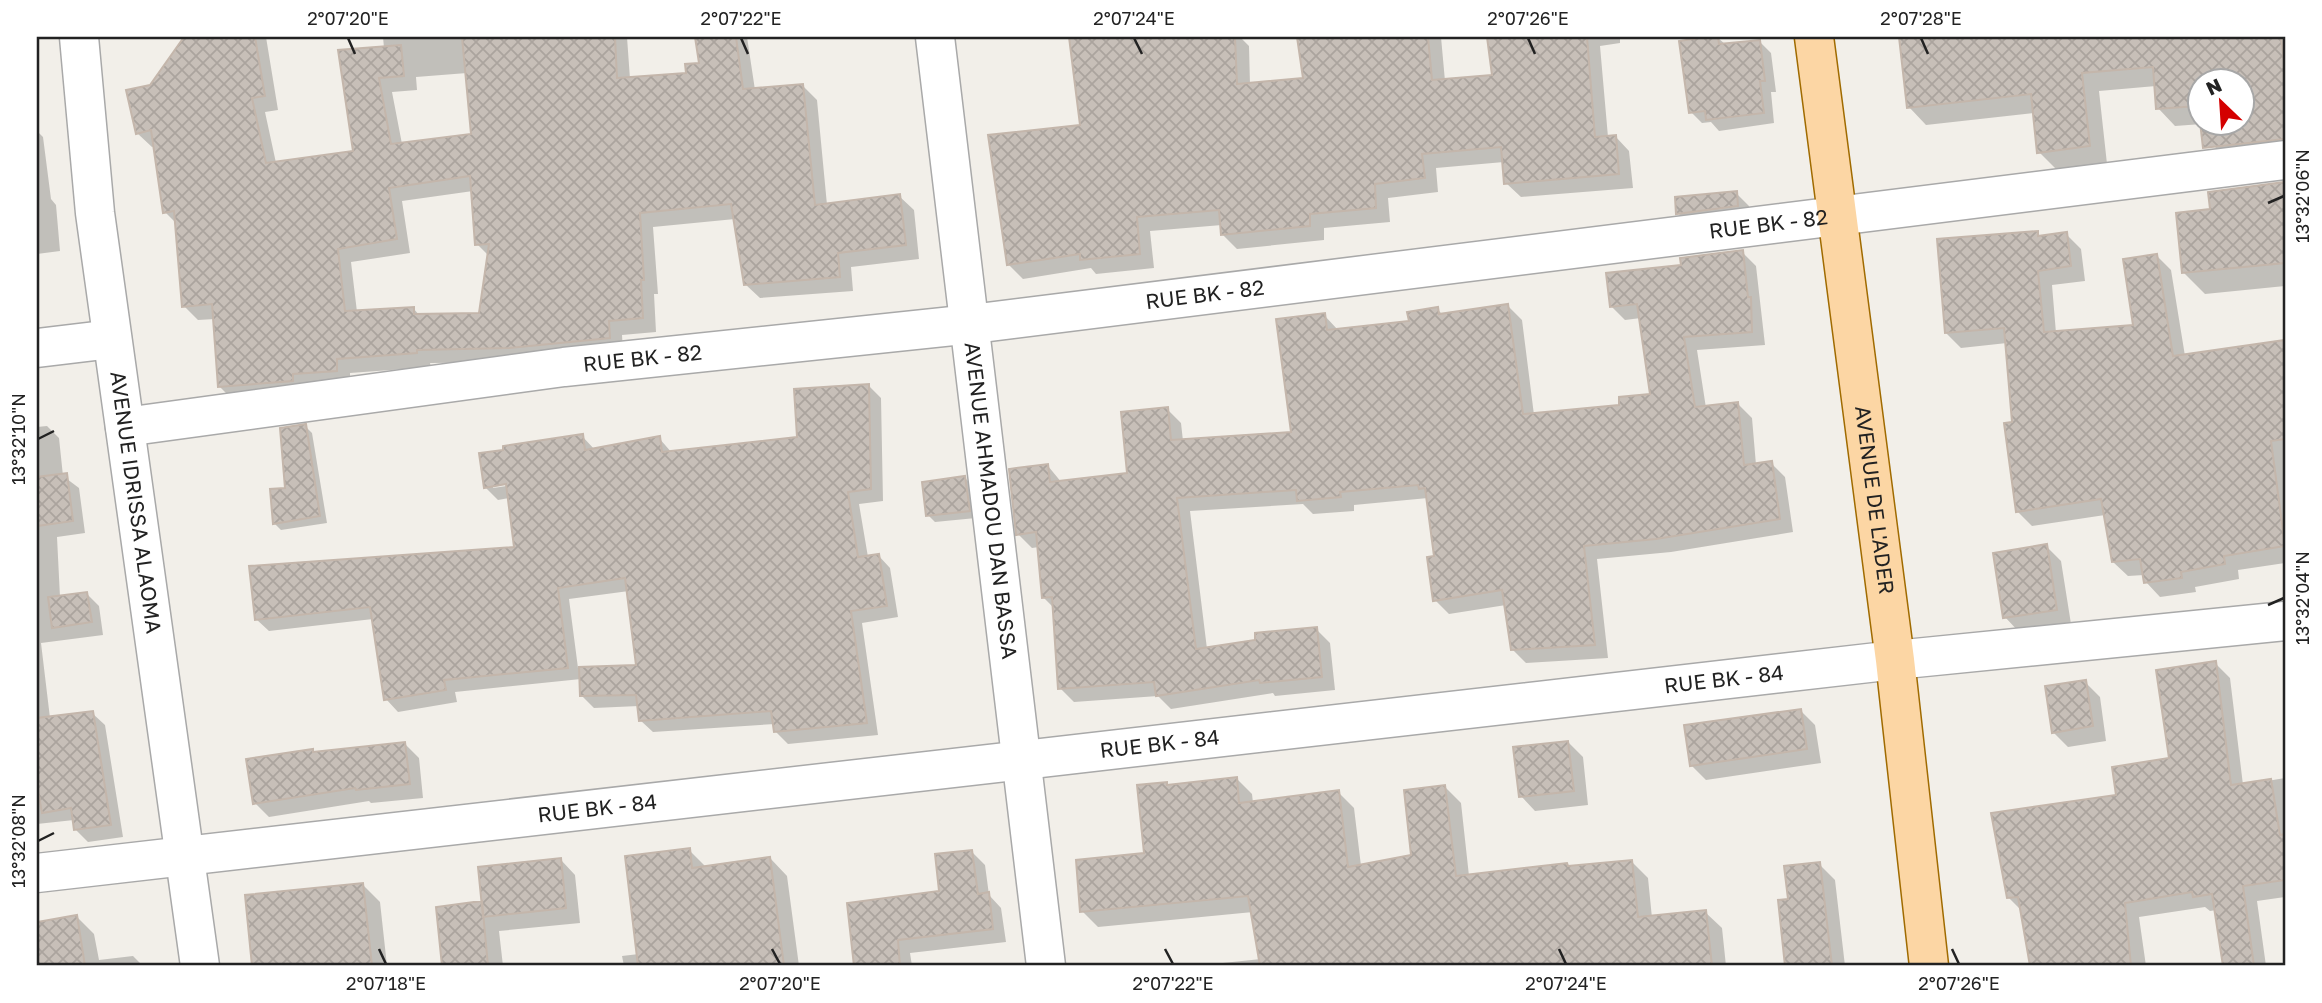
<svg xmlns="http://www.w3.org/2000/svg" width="2322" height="1003" viewBox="0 0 2322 1003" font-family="'Golos Text',sans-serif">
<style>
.shadow{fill:#0003;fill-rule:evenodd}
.building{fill:url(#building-cross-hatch);stroke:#c4b6ab;stroke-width:2;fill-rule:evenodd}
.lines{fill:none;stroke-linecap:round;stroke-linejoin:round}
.minor-casing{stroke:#a9a9a9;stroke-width:41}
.major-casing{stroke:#a06b00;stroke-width:41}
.minor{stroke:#fff;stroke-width:38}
.major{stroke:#fcd6a4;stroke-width:38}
.ticks{fill:none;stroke:#222;stroke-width:2.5}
.labels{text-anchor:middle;stroke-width:7;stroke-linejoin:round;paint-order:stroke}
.street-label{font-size:21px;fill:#222;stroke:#fff}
.neatline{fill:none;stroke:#222;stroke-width:2.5}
.ticks-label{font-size:18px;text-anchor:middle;fill:#222}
</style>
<defs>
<pattern id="building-cross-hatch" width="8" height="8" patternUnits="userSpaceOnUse" patternTransform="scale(1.75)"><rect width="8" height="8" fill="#c7bfb8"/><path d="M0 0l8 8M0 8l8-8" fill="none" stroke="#aba49e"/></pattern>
</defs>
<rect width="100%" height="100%" fill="#f2efe9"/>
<path class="shadow" d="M 184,37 L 266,37 L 278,110 L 265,112 L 276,163 L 355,152 L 384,48 L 383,37 L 627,37 L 630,79 L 688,75 L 701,64 L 697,37 L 747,37 L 755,90 L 803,86 L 817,100 L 827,205 L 899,196 L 914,210 L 919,259 L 851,267 L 853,291 L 760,298 L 745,284 L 735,219 L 653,227 L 658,294 L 654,294 L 656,332 L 622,335 L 623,352 L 524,362 L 430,363 L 431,367 L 350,373 L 350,385 L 234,401 L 219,386 L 215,319 L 198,320 L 184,306 L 177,224 L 165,212 L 155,146 L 152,147 L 137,133 L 151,87 ZM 467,73 L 473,135 L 402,144 L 392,92 L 417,90 L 416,77 ZM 473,191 L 477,244 L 489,256 L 480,315 L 420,316 L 413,308 L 357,312 L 351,262 L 410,253 L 402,201 Z
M 1077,37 L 1240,37 L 1249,46 L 1250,85 L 1305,79 L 1299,37 L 1441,37 L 1445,81 L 1494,76 L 1489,37 L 1620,37 L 1620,43 L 1600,46 L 1608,137 L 1615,136 L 1629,151 L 1633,188 L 1521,197 L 1506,183 L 1504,162 L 1436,168 L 1438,192 L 1388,198 L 1390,222 L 1324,228 L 1324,240 L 1237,249 L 1222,234 L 1222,225 L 1150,231 L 1154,268 L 1096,274 L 1091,268 L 1023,279 L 1008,264 L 1082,127 Z
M 1717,37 L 1726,45 L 1760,42 L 1771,53 L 1776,92 L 1771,92 L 1774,123 L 1719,131 L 1711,122 L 1702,123 L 1691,112 L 1681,42 Z
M 1901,37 L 2285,37 L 2285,157 L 2221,153 L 2203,135 L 2202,124 L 2175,126 L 2158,108 L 2156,86 L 2099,91 L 2107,164 L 2057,170 L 2039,152 L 2035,113 L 1926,125 L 1909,107 ZM 2200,80 L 2242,80 L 2242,122 L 2200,122 Z
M 37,131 L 43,137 L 51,199 L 56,205 L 60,251 L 37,254 Z
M 2285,184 L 2285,286 L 2205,294 L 2184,273 L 2240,208 L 2237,190 Z
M 1736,193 L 1749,206 L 1750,219 L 1691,226 L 1678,213 Z
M 2037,233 L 2042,237 L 2066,234 L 2081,249 L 2085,281 L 2052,285 L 2056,333 L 2135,326 L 2156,255 L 2171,270 L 2185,356 L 2285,341 L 2285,563 L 2238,570 L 2239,579 L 2195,587 L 2196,592 L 2160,597 L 2146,582 L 2144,575 L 2128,576 L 2113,562 L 2105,515 L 2032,526 L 2017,511 L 2007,343 L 1961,348 L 1946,333 Z
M 1742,252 L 1756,266 L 1765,345 L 1697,350 L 1706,408 L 1738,404 L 1752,418 L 1756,465 L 1771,463 L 1785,477 L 1793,532 L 1671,552 L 1597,559 L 1608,658 L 1526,663 L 1512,649 L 1506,605 L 1449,614 L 1435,600 L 1436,557 L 1428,498 L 1354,505 L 1354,511 L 1313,514 L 1303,504 L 1190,511 L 1207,649 L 1316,629 L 1330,643 L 1335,690 L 1275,696 L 1273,693 L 1171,709 L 1158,696 L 1074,702 L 1060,688 L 1054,608 L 1043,597 L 1039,547 L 1032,548 L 1018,534 L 1048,466 L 1062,483 L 1128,475 L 1167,409 L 1181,423 L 1183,441 L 1293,434 L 1324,315 L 1338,330 L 1411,323 L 1437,309 L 1443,315 L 1508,306 L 1522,320 L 1534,415 L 1621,406 L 1652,395 L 1641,318 L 1625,320 L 1611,306 L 1683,267 Z
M 869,386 L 881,398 L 883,501 L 859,504 L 868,557 L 878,555 L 890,568 L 898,617 L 862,623 L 878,735 L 788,744 L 775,731 L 775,724 L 653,732 L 640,720 L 639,706 L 594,708 L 582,696 L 581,679 L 455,692 L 457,702 L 398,712 L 386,699 L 373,619 L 269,631 L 256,619 L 516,549 L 509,498 L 498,500 L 485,487 L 582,436 L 595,450 L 659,438 L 672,453 L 799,438 ZM 514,481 L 514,485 L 493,488 L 493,485 ZM 629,591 L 638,666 L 578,668 L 569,599 Z
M 47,426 L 59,438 L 63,476 L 79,488 L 85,533 L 57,537 L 60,597 L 87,594 L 99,606 L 103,635 L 41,643 L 50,718 L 92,713 L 105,725 L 123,837 L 88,842 L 76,830 L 74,820 L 37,824 L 37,427 Z
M 305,426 L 312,433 L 327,523 L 281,530 L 274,523 Z
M 965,478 L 972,485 L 976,518 L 935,522 L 928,515 Z
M 2046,546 L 2061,561 L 2071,624 L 2019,632 L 2005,617 Z
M 2215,663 L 2230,678 L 2243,785 L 2285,778 L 2285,897 L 2257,901 L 2266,966 L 2225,966 L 2217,910 L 2210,911 L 2205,907 L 2139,917 L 2146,966 L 2031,966 L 2022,911 L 2009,898 L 2118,796 L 2171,759 Z
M 2085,682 L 2100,697 L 2106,741 L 2068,747 L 2053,732 Z
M 1801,711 L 1815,725 L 1821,763 L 1706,780 L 1691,765 Z
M 1568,742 L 1583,757 L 1588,805 L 1535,811 L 1521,796 Z
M 405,744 L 419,758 L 423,798 L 371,803 L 369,801 L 269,817 L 255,803 L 312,751 L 316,754 Z
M 1236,778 L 1252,794 L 1253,803 L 1338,792 L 1354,808 L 1361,866 L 1413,857 L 1445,787 L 1461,803 L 1469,876 L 1567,864 L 1570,868 L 1632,862 L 1648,878 L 1652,918 L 1705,912 L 1722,928 L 1726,966 L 1194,966 L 1261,959 L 1253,912 L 1098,927 L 1082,911 L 1146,854 L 1166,783 L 1170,787 Z
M 689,850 L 707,868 L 770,858 L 787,876 L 799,966 L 624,966 L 622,956 L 639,954 Z
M 972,852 L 985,865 L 989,895 L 1001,908 L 1006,942 L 910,953 L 912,966 L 855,966 L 849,904 L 941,893 Z
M 561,860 L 575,875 L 580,923 L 499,931 L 503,966 L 444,966 L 438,908 L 481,903 Z
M 1819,864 L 1835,880 L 1845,966 L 1787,966 L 1780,902 L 1790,901 Z
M 363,885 L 380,902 L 387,966 L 254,966 L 247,897 Z
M 77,917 L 94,934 L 99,960 L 133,956 L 143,966 L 37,966 L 37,923 Z"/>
<path class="building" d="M 184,37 L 255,37 L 265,96 L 252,98 L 266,163 L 353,151 L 338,50 L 401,45 L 404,76 L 379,78 L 391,144 L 471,134 L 462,37 L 615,37 L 617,78 L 686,73 L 685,64 L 699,63 L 695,37 L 736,37 L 743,89 L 803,84 L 815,205 L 900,194 L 906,245 L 838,253 L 840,277 L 744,285 L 731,204 L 640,213 L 644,280 L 641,280 L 643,318 L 609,321 L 610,338 L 509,348 L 417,350 L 417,353 L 337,359 L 337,371 L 293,374 L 293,381 L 218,387 L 212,304 L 182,307 L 174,211 L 163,213 L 151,130 L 136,134 L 126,90 L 150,85 ZM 470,176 L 475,245 L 489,244 L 479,313 L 414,314 L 414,307 L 345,311 L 338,249 L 397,239 L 389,188 Z
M 1069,37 L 1235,37 L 1237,84 L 1303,78 L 1297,37 L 1428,37 L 1432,80 L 1492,75 L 1487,37 L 1587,37 L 1595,137 L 1616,135 L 1619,174 L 1504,184 L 1501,147 L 1422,154 L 1425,178 L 1375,184 L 1376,208 L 1310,214 L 1310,226 L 1221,235 L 1219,210 L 1137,217 L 1140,254 L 1080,260 L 1080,254 L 1007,265 L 988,135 L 1080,125 Z
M 1706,37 L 1718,37 L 1719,44 L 1760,40 L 1765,81 L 1760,81 L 1764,113 L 1706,120 L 1705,111 L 1689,113 L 1679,41 Z
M 1899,37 L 2281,37 L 2285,70 L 2285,139 L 2203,148 L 2200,122 L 2242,122 L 2242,80 L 2200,80 L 2200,116 L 2198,106 L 2156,109 L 2153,67 L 2082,73 L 2090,146 L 2037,153 L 2031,94 L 1907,108 Z
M 2285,182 L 2285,263 L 2182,273 L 2176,213 L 2210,209 L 2208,192 Z
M 1737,191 L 1738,206 L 1676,214 L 1675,197 Z
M 2038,231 L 2038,236 L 2067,232 L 2071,266 L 2038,271 L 2044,332 L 2133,325 L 2123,259 L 2157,254 L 2173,356 L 2285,340 L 2285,439 L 2271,441 L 2285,546 L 2224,556 L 2225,564 L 2181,572 L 2182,578 L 2144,583 L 2140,559 L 2112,562 L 2101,499 L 2016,512 L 2004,423 L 2012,422 L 2004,328 L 1945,333 L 1937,239 Z
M 1743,250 L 1748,297 L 1751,297 L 1752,332 L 1684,337 L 1695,407 L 1738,402 L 1744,465 L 1772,461 L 1780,519 L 1656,539 L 1584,546 L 1595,645 L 1511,650 L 1502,590 L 1433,601 L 1427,557 L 1434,556 L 1425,488 L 1419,489 L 1418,485 L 1340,492 L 1341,497 L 1297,501 L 1296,490 L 1177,498 L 1196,649 L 1255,640 L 1255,633 L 1317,627 L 1322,677 L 1260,683 L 1259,680 L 1156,696 L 1154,682 L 1058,689 L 1052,597 L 1042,598 L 1036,532 L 1016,535 L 1009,469 L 1048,464 L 1050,482 L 1127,473 L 1121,412 L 1168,407 L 1171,440 L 1291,432 L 1276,319 L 1325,313 L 1327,330 L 1409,321 L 1407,312 L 1438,307 L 1439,314 L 1508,304 L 1523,414 L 1619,405 L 1619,397 L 1650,394 L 1637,304 L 1610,307 L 1606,273 L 1681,265 L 1680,258 Z
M 869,384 L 871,489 L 848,492 L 858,557 L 879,554 L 887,606 L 851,611 L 867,723 L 774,732 L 771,711 L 639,721 L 636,695 L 580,696 L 579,667 L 636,665 L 625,578 L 558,588 L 568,668 L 444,680 L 446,690 L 384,700 L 370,607 L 255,620 L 249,566 L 514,547 L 506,484 L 484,488 L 479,453 L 503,450 L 503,446 L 583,434 L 585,450 L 660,436 L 662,452 L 797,437 L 794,389 Z
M 306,424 L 320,516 L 273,524 L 270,489 L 285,488 L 280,428 Z
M 67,473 L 73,521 L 37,526 L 37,477 Z
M 965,476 L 970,511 L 926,516 L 922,482 Z
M 2047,544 L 2057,610 L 2003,618 L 1993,553 Z
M 87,592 L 92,622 L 52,628 L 48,597 Z
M 2216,661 L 2231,785 L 2271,779 L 2280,835 L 2285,834 L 2285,880 L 2243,886 L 2254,966 L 2223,966 L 2212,894 L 2193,897 L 2192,892 L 2125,903 L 2131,966 L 2030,966 L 2018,897 L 2007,898 L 1991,813 L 2116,795 L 2112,767 L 2169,758 L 2156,670 Z
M 2086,680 L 2093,726 L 2052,733 L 2045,686 Z
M 1801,709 L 1807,749 L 1690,766 L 1684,725 Z
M 93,711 L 111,825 L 74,830 L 71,808 L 42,813 L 37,785 L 37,718 Z
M 1568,741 L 1574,791 L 1519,797 L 1513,747 Z
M 405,742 L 410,784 L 356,790 L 355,788 L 253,804 L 246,759 L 313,749 L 313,752 Z
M 1237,777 L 1239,803 L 1339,790 L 1348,867 L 1411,855 L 1404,790 L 1445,785 L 1456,876 L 1567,863 L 1568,866 L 1632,860 L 1638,917 L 1706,910 L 1712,966 L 1260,966 L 1248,896 L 1080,912 L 1076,860 L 1144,853 L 1137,785 L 1167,782 L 1167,785 Z
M 690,848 L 692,868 L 770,857 L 784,966 L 638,966 L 625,856 Z
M 972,850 L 978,894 L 989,892 L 993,929 L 898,940 L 900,966 L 854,966 L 847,903 L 939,891 L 935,854 Z
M 561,858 L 566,908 L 483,917 L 478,867 Z
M 1820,862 L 1832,966 L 1785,966 L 1778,900 L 1788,899 L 1784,866 Z
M 363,883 L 372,966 L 252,966 L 245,895 Z
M 482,901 L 488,966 L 442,966 L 436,907 Z
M 77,915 L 85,966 L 37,966 L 37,922 Z"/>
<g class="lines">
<g class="minor-casing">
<g id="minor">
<path id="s1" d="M 79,37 L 95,213 L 200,966"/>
<path id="s2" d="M 935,37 L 1046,966"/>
<path d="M 37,348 L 112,339"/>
<path id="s3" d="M 125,427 L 564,367 L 972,324 L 2285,160"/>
<path id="s4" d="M 37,873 L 1895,660 L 2285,621"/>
</g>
</g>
<g class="major-casing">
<g id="major">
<path id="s5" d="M 1814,37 L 1895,660 L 1929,966"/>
</g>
</g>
<use href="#minor" class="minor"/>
<use href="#major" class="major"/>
</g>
<path class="ticks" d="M 348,38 L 355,54M 741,38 L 748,54M 1134,38 L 1142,54M 1528,38 L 1535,54M 1921,38 L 1928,54M 2268,203 L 2284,196M 38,439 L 54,431M 2268,605 L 2284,598M 38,841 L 54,833M 379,949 L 386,964M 772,949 L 780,964M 1165,949 L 1173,964M 1559,949 L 1566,964M 1952,949 L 1959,964"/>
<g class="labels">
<g class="street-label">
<text dy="7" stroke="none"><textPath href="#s3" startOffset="1656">RUE BK - 82</textPath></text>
<text dy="7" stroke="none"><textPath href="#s3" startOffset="1088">RUE BK - 82</textPath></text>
<text dy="7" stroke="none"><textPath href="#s3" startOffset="522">RUE BK - 82</textPath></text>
<text dy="7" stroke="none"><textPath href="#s2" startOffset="467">AVENUE AHMADOU DAN BASSA</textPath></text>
<text dy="7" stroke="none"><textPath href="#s5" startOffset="467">AVENUE DE L'ADER</textPath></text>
<text dy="7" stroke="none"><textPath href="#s1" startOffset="469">AVENUE IDRISSA ALAOMA</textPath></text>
<text dy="7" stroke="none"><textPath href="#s4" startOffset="1698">RUE BK - 84</textPath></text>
<text dy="7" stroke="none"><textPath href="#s4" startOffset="1130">RUE BK - 84</textPath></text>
<text dy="7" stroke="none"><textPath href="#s4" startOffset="564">RUE BK - 84</textPath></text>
</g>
</g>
<rect width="2322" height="1003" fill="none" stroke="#ffffff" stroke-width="77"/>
<g transform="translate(2221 102) rotate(335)"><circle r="33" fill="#ffffff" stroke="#a7a7a7" stroke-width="2"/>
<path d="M0-5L12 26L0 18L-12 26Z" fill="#d40000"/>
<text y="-10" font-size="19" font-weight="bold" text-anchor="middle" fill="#222222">N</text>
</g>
<rect x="38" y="38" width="2246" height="926" class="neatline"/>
<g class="ticks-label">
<text x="348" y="25">2°07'20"E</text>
<text x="741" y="25">2°07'22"E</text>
<text x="1134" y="25">2°07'24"E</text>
<text x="1528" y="25">2°07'26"E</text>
<text x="1921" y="25">2°07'28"E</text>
<text transform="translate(2303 196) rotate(-90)" y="6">13°32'06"N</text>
<text transform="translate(19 439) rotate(-90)" y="6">13°32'10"N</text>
<text transform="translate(2303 598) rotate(-90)" y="6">13°32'04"N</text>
<text transform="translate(19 841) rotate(-90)" y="6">13°32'08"N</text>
<text x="386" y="990">2°07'18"E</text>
<text x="780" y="990">2°07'20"E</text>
<text x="1173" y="990">2°07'22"E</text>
<text x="1566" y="990">2°07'24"E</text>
<text x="1959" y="990">2°07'26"E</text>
</g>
</svg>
